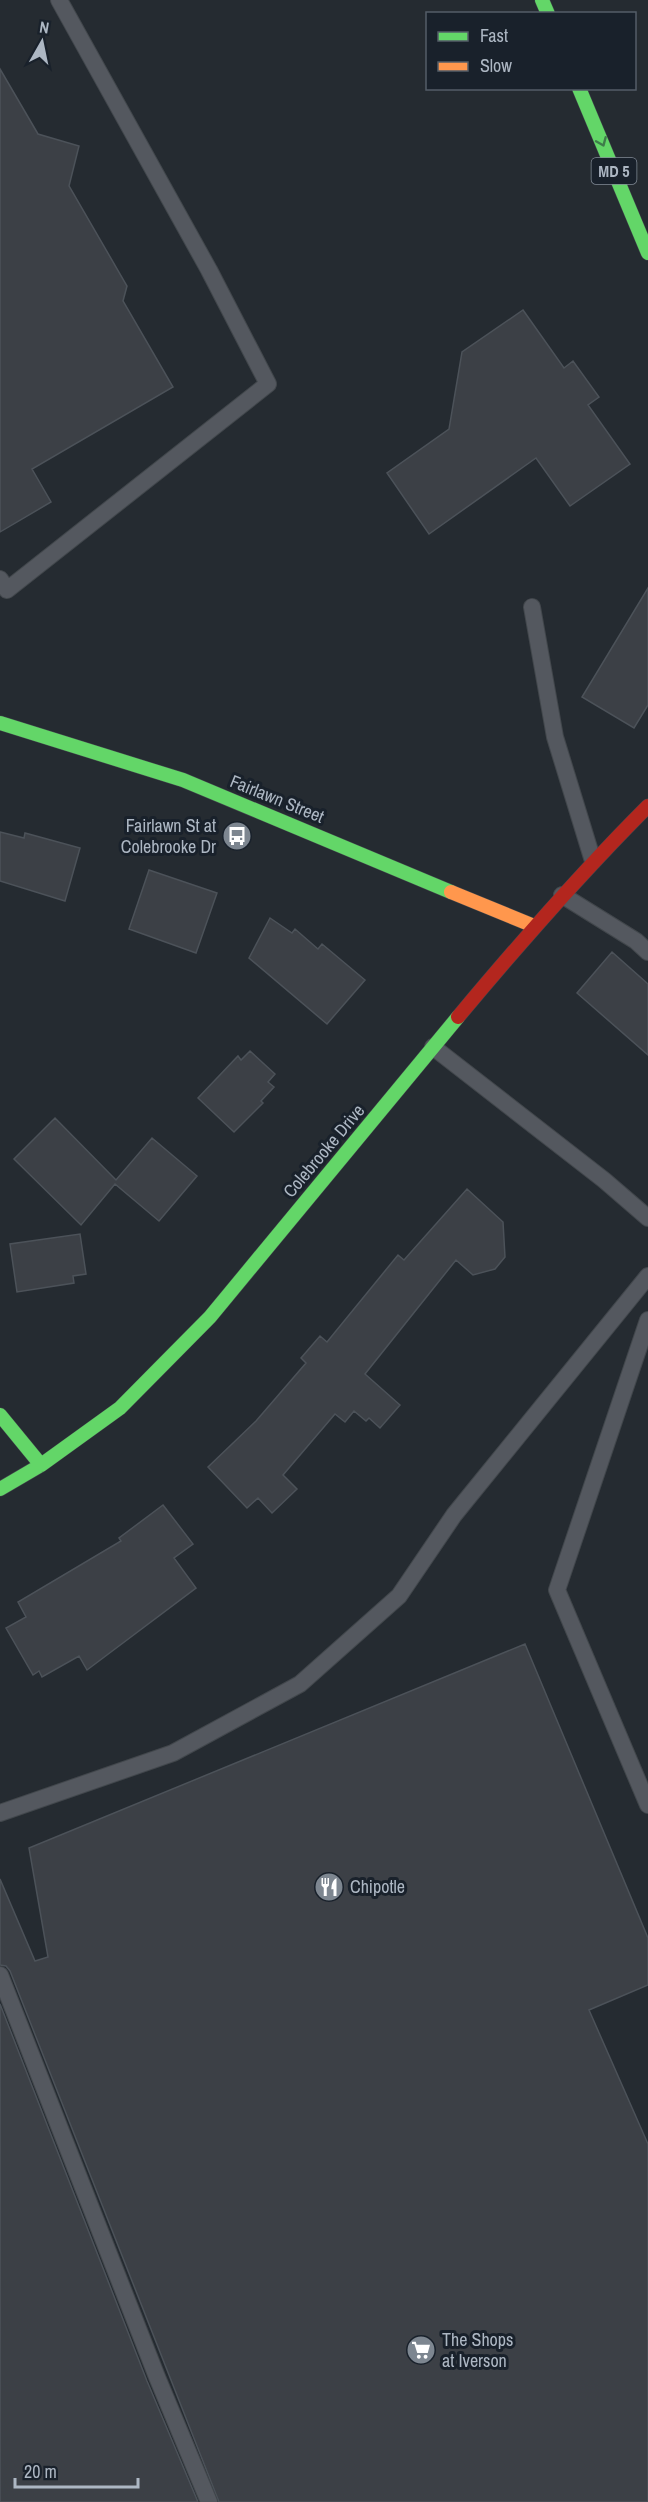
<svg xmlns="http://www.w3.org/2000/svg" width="648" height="2502" viewBox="0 0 648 2502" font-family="'Archivo Narrow',sans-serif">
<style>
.building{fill:#3c4046;stroke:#4c5259;stroke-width:1.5}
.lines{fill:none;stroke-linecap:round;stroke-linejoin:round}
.lane-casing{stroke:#42474c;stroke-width:18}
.fast-casing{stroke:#42474c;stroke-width:15}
.slow-casing{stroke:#42474c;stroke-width:15}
.jam-casing{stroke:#42474c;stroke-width:15}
.lane{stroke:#54585f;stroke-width:16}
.fast{stroke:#63d668;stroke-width:14}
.slow{stroke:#ff974d;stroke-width:14}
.jam{stroke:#b3261e;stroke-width:14}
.oneway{stroke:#3e7c4a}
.labels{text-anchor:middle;stroke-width:6;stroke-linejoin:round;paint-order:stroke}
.shield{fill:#19212b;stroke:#818a95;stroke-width:1.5}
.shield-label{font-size:16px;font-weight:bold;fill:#adb7c3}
.street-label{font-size:18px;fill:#adb7c3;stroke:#19212b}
.poi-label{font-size:18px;fill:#adb7c3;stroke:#19212b;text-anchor:start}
</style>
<rect width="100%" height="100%" fill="#252b31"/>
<path class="building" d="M 0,69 L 38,134 L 79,146 L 69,186 L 127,286 L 123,301 L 173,387 L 32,469 L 51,502 L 0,532 Z
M 523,310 L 564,368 L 573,361 L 599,397 L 588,405 L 630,464 L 570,506 L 536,458 L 429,534 L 387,473 L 449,429 L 462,352 Z
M 648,588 L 648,705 L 634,728 L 582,697 Z
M 0,832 L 24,838 L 25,833 L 80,848 L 65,901 L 0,881 Z
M 149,870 L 217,893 L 196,953 L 129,929 Z
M 270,918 L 292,933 L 295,929 L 318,949 L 322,944 L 365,980 L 327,1024 L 249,958 Z
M 612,952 L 648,984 L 648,1055 L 577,993 Z
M 250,1051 L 275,1074 L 268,1082 L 274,1087 L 261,1101 L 263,1103 L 234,1132 L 198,1098 L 238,1056 L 241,1060 Z
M 55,1118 L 116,1180 L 152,1138 L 197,1176 L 159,1221 L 115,1184 L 81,1225 L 14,1159 Z
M 467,1189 L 503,1222 L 505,1257 L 495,1269 L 473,1275 L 456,1260 L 365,1374 L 400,1405 L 380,1428 L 369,1418 L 366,1421 L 354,1411 L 345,1422 L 335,1414 L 283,1475 L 297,1489 L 272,1513 L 258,1498 L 247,1508 L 208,1467 L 256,1421 L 306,1363 L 301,1358 L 320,1336 L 327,1342 L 398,1255 L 404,1260 Z
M 80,1234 L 86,1274 L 73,1276 L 74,1283 L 17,1292 L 10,1244 Z
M 163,1505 L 193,1544 L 174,1558 L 196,1588 L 87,1670 L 79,1656 L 42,1677 L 39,1671 L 33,1675 L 6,1628 L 26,1617 L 18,1602 L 121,1541 L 119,1538 Z
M 525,1644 L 648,1938 L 648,1985 L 589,2010 L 648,2144 L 648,2502 L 219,2502 L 10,1971 L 6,1966 L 0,1965 L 0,1879 L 35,1961 L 48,1957 L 29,1848 Z
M 0,2004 L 147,2381 L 198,2502 L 0,2502 Z"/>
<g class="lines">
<g class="lane-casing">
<path id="lane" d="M 0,579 L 7,590 L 268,384 L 209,270 L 59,0
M 532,607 L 555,737 L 593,861
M 562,895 L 636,941 L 648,952
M 433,1047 L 604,1180 L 648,1218
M 648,1320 L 557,1590 L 648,1805
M 0,1813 L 173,1753 L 300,1684 L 399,1596 L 454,1515 L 648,1276
M 0,1975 L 157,2377 L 209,2502"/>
</g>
<g class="fast-casing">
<path id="fast" d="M 542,0 L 548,14
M 579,88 L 648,253
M 0,723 L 183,780 L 451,892
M 0,1415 L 41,1465
M 0,1489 L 41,1465 L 120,1408 L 210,1317 L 458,1017"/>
</g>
<g class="slow-casing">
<path id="slow" d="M 451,892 L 534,926"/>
</g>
<g class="jam-casing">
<path id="jam" d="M 458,1017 C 519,944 581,873 648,806"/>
</g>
<use href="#lane" class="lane"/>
<use href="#fast" class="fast"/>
<use href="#slow" class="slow"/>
<use href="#jam" class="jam"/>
</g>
<defs><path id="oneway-chevron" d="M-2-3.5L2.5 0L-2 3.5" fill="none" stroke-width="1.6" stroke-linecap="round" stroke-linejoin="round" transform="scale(1.5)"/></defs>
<use class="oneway" href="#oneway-chevron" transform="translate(602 142) rotate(67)"/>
<defs>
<g id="bus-disc" transform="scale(1.5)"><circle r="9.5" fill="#7d8690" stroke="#19212b"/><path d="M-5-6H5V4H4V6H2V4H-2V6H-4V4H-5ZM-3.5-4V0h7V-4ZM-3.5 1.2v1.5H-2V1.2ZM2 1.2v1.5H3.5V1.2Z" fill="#fff"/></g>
<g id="restaurant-disc" transform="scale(1.5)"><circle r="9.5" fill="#7d8690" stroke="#19212b"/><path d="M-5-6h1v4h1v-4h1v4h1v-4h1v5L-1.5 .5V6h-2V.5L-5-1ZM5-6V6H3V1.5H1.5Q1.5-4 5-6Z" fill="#fff"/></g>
<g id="supermarket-disc" transform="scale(1.5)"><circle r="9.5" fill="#7d8690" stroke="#19212b"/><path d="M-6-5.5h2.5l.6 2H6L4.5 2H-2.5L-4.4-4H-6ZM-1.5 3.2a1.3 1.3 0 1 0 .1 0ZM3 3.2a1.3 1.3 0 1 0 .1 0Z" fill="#fff"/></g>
</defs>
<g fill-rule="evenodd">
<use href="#bus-disc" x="237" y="836"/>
<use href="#restaurant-disc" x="329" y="1887"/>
<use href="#supermarket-disc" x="421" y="2350"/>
</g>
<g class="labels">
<rect class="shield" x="591.5" y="158" width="45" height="26" rx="4.5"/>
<g class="shield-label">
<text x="614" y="177">MD 5</text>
</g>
<g class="street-label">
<text transform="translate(277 799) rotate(22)" y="6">Fairlawn Street</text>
<text transform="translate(324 1151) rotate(-50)" y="6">Colebrooke Drive</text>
</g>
<g class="poi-label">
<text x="216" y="832" text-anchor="end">Fairlawn St at<tspan x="216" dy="21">Colebrooke Dr</tspan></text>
<text x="350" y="1893">Chipotle</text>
<text x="442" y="2346">The Shops<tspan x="442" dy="21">at Iverson</tspan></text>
</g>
</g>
<rect x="426" y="12" width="210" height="78" fill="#19212b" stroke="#545d68" stroke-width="1.5"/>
<rect x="438" y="32" width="30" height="9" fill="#63d668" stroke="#545d68" stroke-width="1.5"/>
<text x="480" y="42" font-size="18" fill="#adb7c3">Fast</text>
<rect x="438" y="62" width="30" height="9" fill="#ff974d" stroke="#545d68" stroke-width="1.5"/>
<text x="480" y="72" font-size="18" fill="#adb7c3">Slow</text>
<g transform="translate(42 42) rotate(9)" stroke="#19212b" stroke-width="4.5" paint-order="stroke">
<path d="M0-4.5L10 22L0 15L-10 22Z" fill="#adb7c3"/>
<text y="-9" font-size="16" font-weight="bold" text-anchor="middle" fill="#adb7c3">N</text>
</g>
<path d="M15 2478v9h123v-9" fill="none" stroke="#adb7c3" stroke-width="3"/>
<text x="24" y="2478" font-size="18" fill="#adb7c3" stroke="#19212b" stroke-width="4.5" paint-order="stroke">20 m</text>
</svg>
